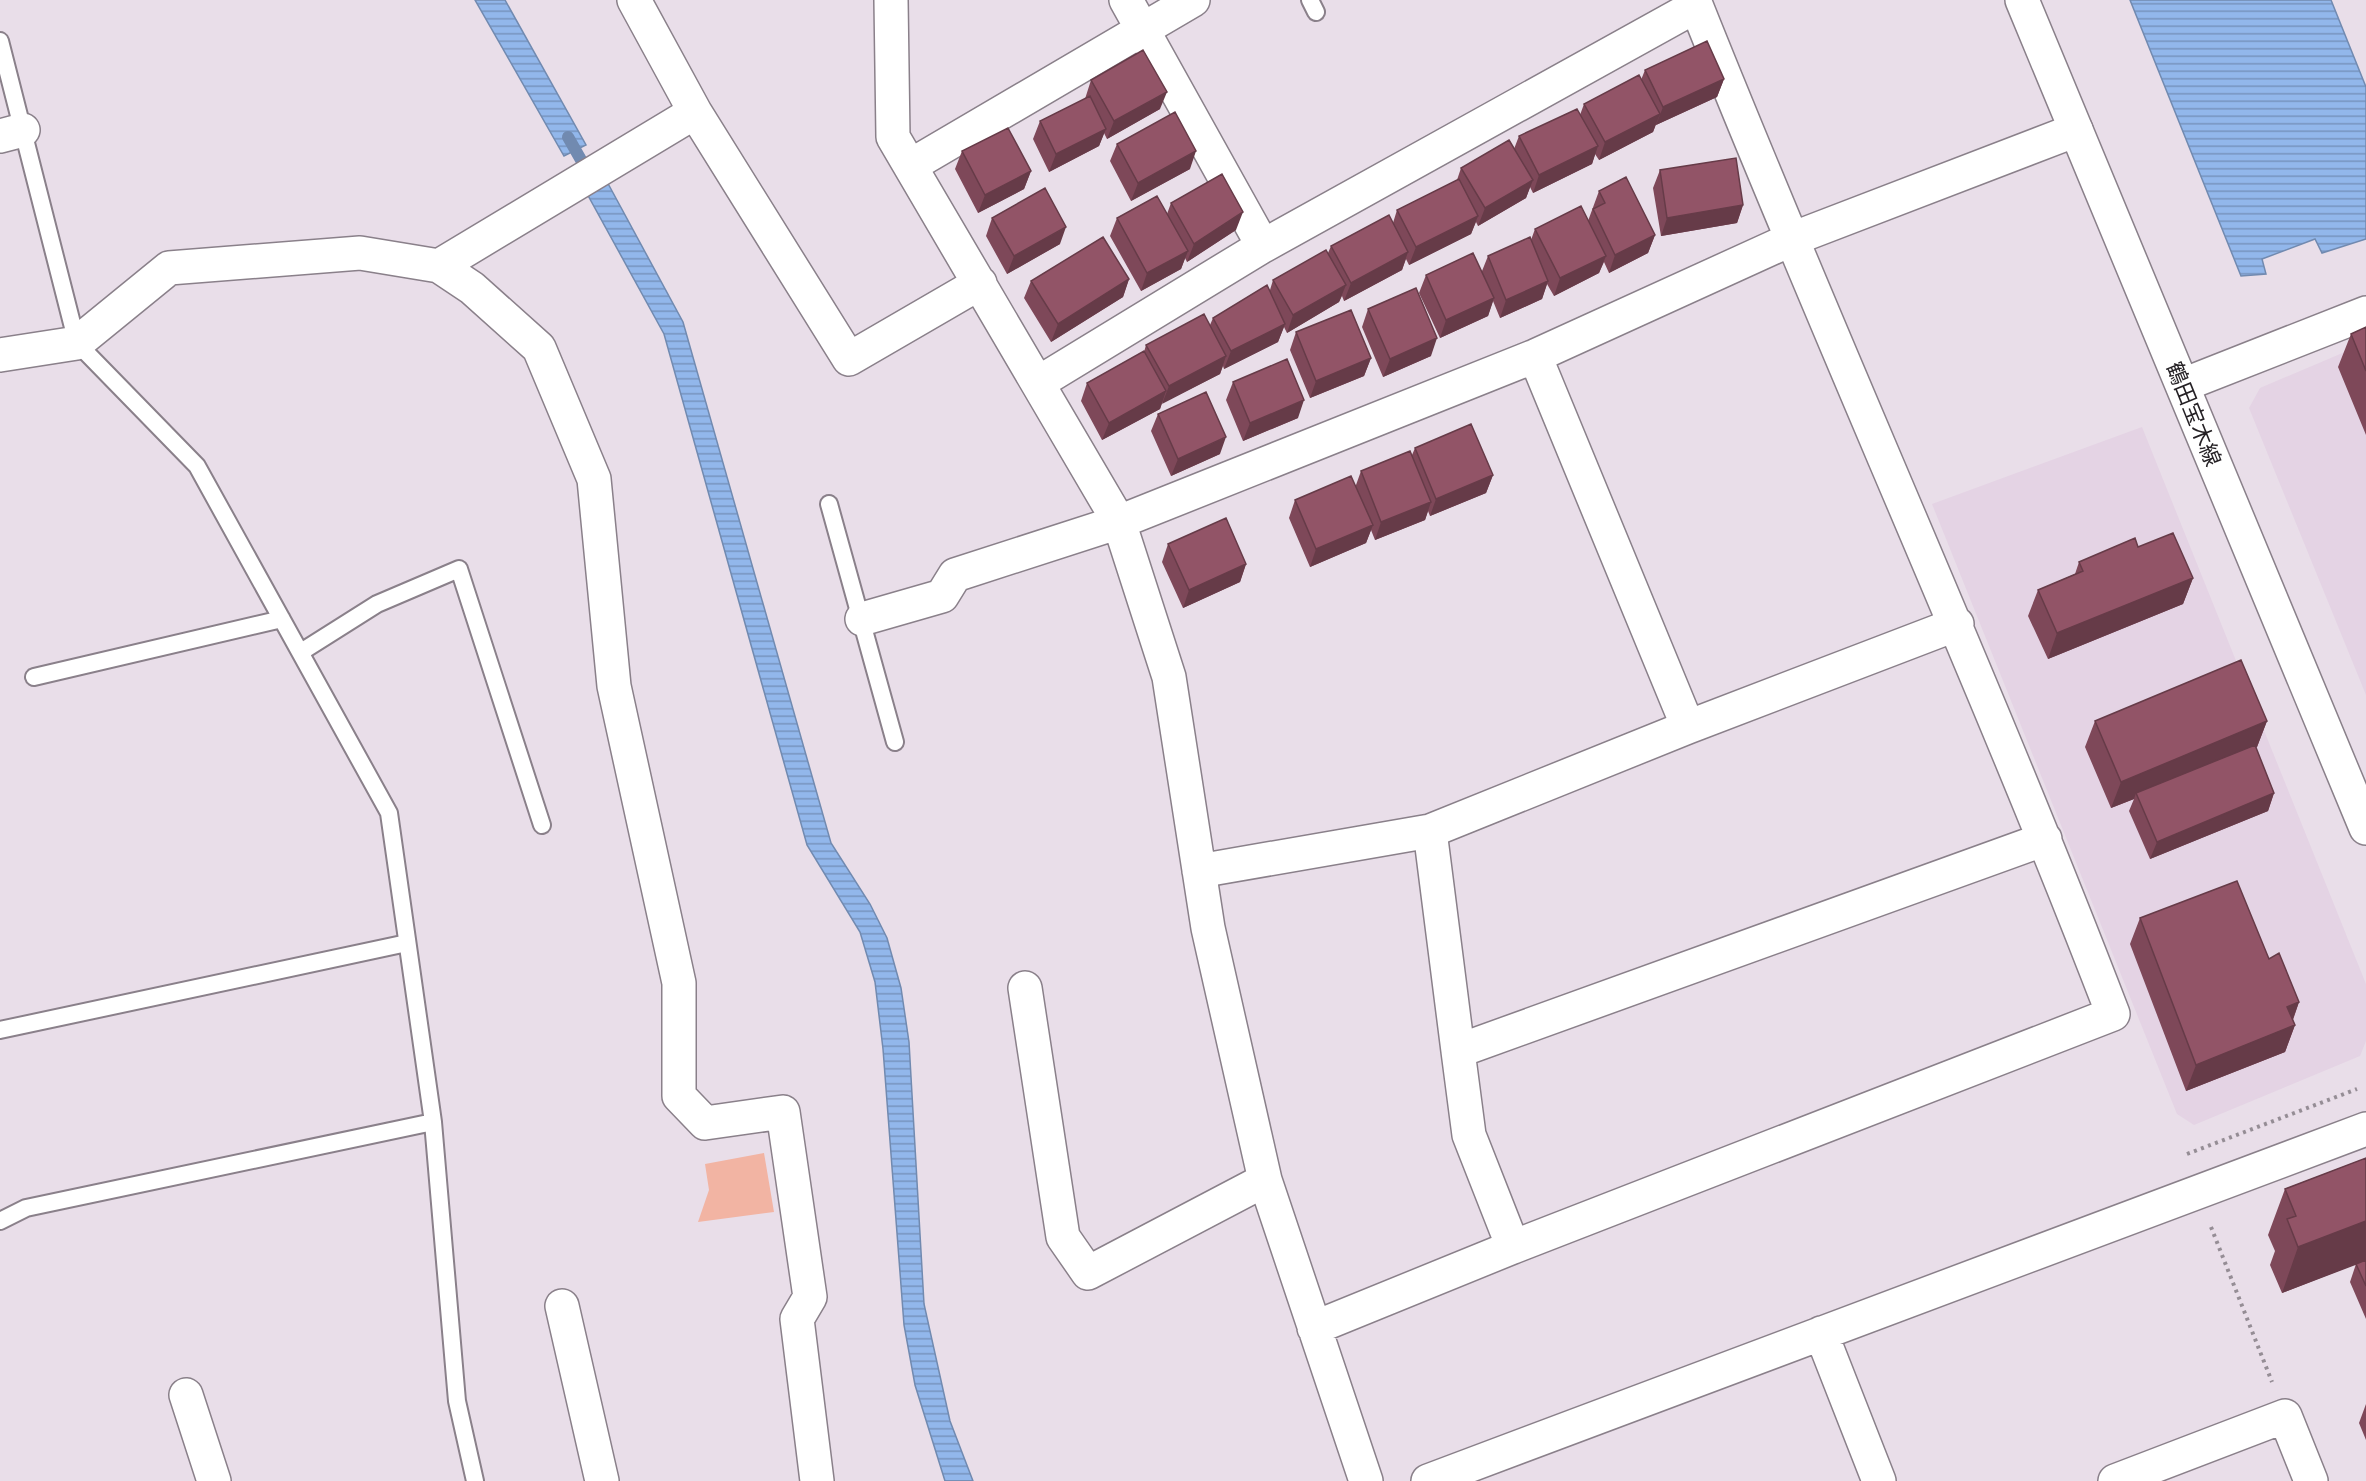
<svg xmlns="http://www.w3.org/2000/svg" width="2366" height="1481" viewBox="0 0 2366 1481" font-family="Signika,'Noto Sans JP',sans-serif">
<style>
.built{fill:#e4d3e4}
.green{fill:#f2b4a3}
.water{fill:url(#water-rules);stroke:#718ab0;stroke-width:1.5}
.lines{fill:none;stroke-linecap:round;stroke-linejoin:round}
.stream{stroke:#718ab0;stroke-width:12}
.service-casing{stroke:#8a808a;stroke-width:20}
.minor-casing{stroke:#8a808a;stroke-width:36}
.tertiary-casing{stroke:#8a808a;stroke-width:36}
.path{stroke:#958d95;stroke-width:4;stroke-dasharray:3 4.5;stroke-linecap:butt}
.service{stroke:#fff;stroke-width:16}
.minor{stroke:#fff;stroke-width:33}
.tertiary{stroke:#fff;stroke-width:33}
.wall{fill:#7e4859}
.shaded-wall{fill:#663b48}
.building{fill:#925467;stroke:#663b48;stroke-width:1.5}
.labels{text-anchor:middle;stroke-width:6;stroke-linejoin:round;paint-order:stroke}
.street-label{font-size:22px;fill:#252125;stroke:#fff}
</style>
<defs>
<pattern id="water-rules" width="6" height="5" patternUnits="userSpaceOnUse" patternTransform="scale(1.5)"><rect width="6" height="5" fill="#92b7eb"/><path d="M0 2.5h6" fill="none" stroke="#7794be"/></pattern>
</defs>
<rect width="100%" height="100%" fill="#e9dee9"/>
<path class="built" d="M 2366,343 L 2366,695 L 2249,408 L 2260,388 Z
M 2142,427 L 2366,984 L 2366,1041 L 2360,1056 L 2194,1125 L 2177,1114 L 1932,504 Z"/>
<path class="green" d="M 764,1153 L 774,1212 L 698,1222 L 709,1190 L 705,1164 Z"/>
<path class="water" d="M 475,0 L 505,0 L 586,145 L 564,156 Z
M 2130,0 L 2331,0 L 2366,87 L 2366,239 L 2322,253 L 2315,239 L 2262,259 L 2266,274 L 2241,276 Z
M 605,178 L 683,322 L 831,843 L 870,904 L 887,938 L 901,988 L 909,1042 L 924,1304 L 950,1421 L 973,1481 L 945,1481 L 915,1385 L 904,1325 L 883,1049 L 875,982 L 860,932 L 807,845 L 664,334 L 585,190 Z"/>
<g class="lines">
<path class="stream" d="M 568,137 L 589,174"/>
<g class="service-casing">
<path id="service" d="M 1310,0 L 1316,12
M 0,41 L 77,343 L 197,466 L 389,813 L 433,1122 L 457,1401 L 475,1481
M 829,504 L 895,742
M 301,652 L 377,604 L 459,569 L 542,825
M 34,677 L 282,619
M 0,1030 L 407,943
M 0,1221 L 26,1208 L 433,1122"/>
</g>
<g class="minor-casing">
<path id="minor" d="M 634,0 L 695,112
M 891,0 L 893,137 L 1119,522 L 1169,677 L 1208,928 L 1265,1180 L 1366,1481
M 1126,0 L 1263,246
M 0,136 L 23,130
M 910,166 L 1193,0
M 439,266 L 695,112 L 849,359 L 980,283
M 0,355 L 77,343 L 169,268 L 360,253 L 439,266 L 472,288 L 539,348 L 594,479 L 614,686 L 679,983 L 679,1096 L 705,1123 L 783,1112 L 810,1297 L 797,1319 L 817,1481
M 1535,356 L 1688,727
M 1038,383 L 1263,246 L 1696,6
M 2183,385 L 2366,313
M 862,619 L 942,596 L 955,575 L 1119,522 L 1535,356 L 1792,239 L 2076,130
M 1430,831 L 1458,1051 L 2045,839
M 1199,871 L 1430,831 L 1688,727 L 1957,624
M 1025,988 L 1063,1237 L 1088,1273 L 1265,1180
M 1458,1051 L 1469,1135 L 1513,1247 L 2113,1014 C 1982,673 1829,340 1694,0
M 562,1306 L 602,1481
M 1314,1328 L 1513,1247
M 1821,1333 L 1879,1481
M 186,1395 L 214,1481
M 1428,1481 L 2366,1129
M 2115,1481 L 2285,1416 L 2311,1481"/>
</g>
<g class="tertiary-casing">
<path id="tertiary" d="M 2022,0 L 2366,828"/>
</g>
<path class="path" d="M 2187,1154 L 2357,1089
M 2211,1227 L 2272,1382"/>
<use href="#service" class="service"/>
<use href="#minor" class="minor"/>
<use href="#tertiary" class="tertiary"/>
</g>
<path class="wall" d="M 1645,70 L 1724,79 L 1717,97 L 1656,125 L 1656,124 L 1653,132 L 1599,160 L 1595,154 L 1592,164 L 1533,193 L 1530,187 L 1526,198 L 1478,226 L 1476,222 L 1471,234 L 1409,265 L 1406,259 L 1402,270 L 1344,301 L 1342,296 L 1339,302 L 1287,333 L 1284,327 L 1278,342 L 1224,369 L 1223,366 L 1220,374 L 1162,403 L 1160,409 L 1102,440 L 1081,401 L 1087,383 L 1144,352 L 1146,345 L 1210,325 L 1213,318 L 1270,290 L 1273,280 L 1328,253 L 1331,246 L 1393,223 L 1397,210 L 1457,180 L 1461,168 L 1514,149 L 1519,136 L 1580,115 L 1584,104 L 1641,80 Z
M 1091,80 L 1160,109 L 1107,139 L 1104,133 L 1099,146 L 1049,172 L 1033,139 L 1040,121 L 1085,99 Z
M 1117,144 L 1190,169 L 1131,201 L 1110,161 Z
M 962,151 L 1031,171 L 1024,189 L 978,213 L 955,169 Z
M 1660,170 L 1743,205 L 1737,223 L 1661,236 L 1653,188 Z
M 1599,191 L 1655,235 L 1648,253 L 1609,273 L 1604,262 L 1599,273 L 1554,296 L 1547,284 L 1542,299 L 1500,318 L 1493,301 L 1488,316 L 1440,338 L 1419,293 L 1426,275 L 1482,271 L 1488,256 L 1531,240 L 1535,229 L 1588,221 Z
M 1171,203 L 1236,230 L 1187,262 L 1185,258 L 1181,269 L 1141,291 L 1110,236 L 1117,218 L 1167,214 Z
M 992,218 L 1060,244 L 1007,274 L 986,236 Z
M 1129,279 L 1123,297 L 1051,342 L 1024,298 L 1031,281 Z
M 1368,309 L 1431,356 L 1383,377 L 1362,327 Z
M 2366,327 L 2366,435 L 2338,367 L 2351,334 Z
M 1296,332 L 1371,358 L 1364,376 L 1310,398 L 1290,350 Z
M 1233,382 L 1298,418 L 1243,441 L 1226,400 Z
M 1158,414 L 1220,454 L 1171,476 L 1151,431 Z
M 1415,448 L 1493,475 L 1486,493 L 1430,516 L 1428,511 L 1425,520 L 1375,540 L 1371,530 L 1366,543 L 1310,567 L 1289,518 L 1295,500 L 1356,485 L 1361,471 L 1412,455 Z
M 1168,544 L 1246,564 L 1240,582 L 1183,608 L 1162,562 Z
M 2138,547 L 2193,578 L 2183,604 L 2048,659 L 2028,616 L 2038,590 L 2075,574 L 2079,562 Z
M 2095,721 L 2267,721 L 2257,747 L 2256,748 L 2274,793 L 2268,811 L 2150,859 L 2129,811 L 2134,799 L 2111,808 L 2085,747 Z
M 2140,918 L 2269,959 L 2299,1002 L 2293,1020 L 2295,1025 L 2285,1052 L 2186,1091 L 2130,944 Z
M 2366,1158 L 2366,1319 L 2350,1282 L 2356,1264 L 2282,1293 L 2270,1265 L 2275,1251 L 2268,1235 L 2285,1189 Z
M 2366,1404 L 2366,1440 L 2359,1423 Z"/>
<path class="shaded-wall" d="M 1724,79 L 1717,97 L 1656,125 L 1663,107 Z
M 1167,92 L 1160,109 L 1107,139 L 1114,121 Z
M 1660,114 L 1653,132 L 1599,160 L 1605,142 Z
M 1106,129 L 1099,146 L 1049,172 L 1056,154 Z
M 1598,146 L 1592,164 L 1533,193 L 1539,175 Z
M 1196,151 L 1190,169 L 1131,201 L 1138,183 Z
M 1031,171 L 1024,189 L 978,213 L 985,195 Z
M 1533,180 L 1526,198 L 1478,226 L 1485,208 Z
M 1743,205 L 1737,223 L 1661,236 L 1667,218 Z
M 1243,212 L 1236,230 L 1187,262 L 1194,244 Z
M 1478,216 L 1471,234 L 1409,265 L 1416,247 Z
M 1066,227 L 1060,244 L 1007,274 L 1014,256 Z
M 1655,235 L 1648,253 L 1609,273 L 1615,255 Z
M 1188,251 L 1181,269 L 1141,291 L 1147,273 Z
M 1408,252 L 1402,270 L 1344,301 L 1351,283 Z
M 1606,256 L 1599,273 L 1554,296 L 1560,278 Z
M 1129,279 L 1123,297 L 1051,342 L 1058,324 Z
M 1548,281 L 1542,299 L 1500,318 L 1506,300 Z
M 1346,285 L 1339,302 L 1287,333 L 1293,315 Z
M 1494,298 L 1488,316 L 1440,338 L 1446,320 Z
M 1285,324 L 1278,342 L 1224,369 L 1231,351 Z
M 1437,338 L 1431,356 L 1383,377 L 1390,359 Z
M 1226,356 L 1220,374 L 1162,404 L 1169,386 Z
M 1371,358 L 1364,376 L 1310,398 L 1316,381 Z
M 1166,391 L 1160,409 L 1102,440 L 1109,423 Z
M 1304,400 L 1298,418 L 1243,441 L 1250,423 Z
M 1226,437 L 1220,454 L 1171,476 L 1178,459 Z
M 1493,475 L 1486,493 L 1430,516 L 1436,499 Z
M 1431,502 L 1425,520 L 1375,540 L 1381,522 Z
M 1373,525 L 1366,543 L 1310,567 L 1316,549 Z
M 1246,564 L 1240,582 L 1183,608 L 1189,590 Z
M 2193,578 L 2183,604 L 2048,659 L 2057,633 Z
M 2267,721 L 2257,747 L 2138,797 L 2136,793 L 2134,799 L 2111,808 L 2121,782 Z
M 2274,793 L 2268,811 L 2150,859 L 2157,842 Z
M 2299,1002 L 2290,1027 L 2295,1025 L 2285,1052 L 2186,1091 L 2196,1065 L 2287,1007 Z
M 2366,1221 L 2366,1261 L 2282,1293 L 2298,1247 Z"/>
<path class="building" d="M 1707,41 L 1724,79 L 1663,107 L 1645,70 Z
M 1143,50 L 1167,92 L 1114,121 L 1091,80 Z
M 1639,75 L 1660,114 L 1605,142 L 1584,104 Z
M 1090,96 L 1106,129 L 1056,154 L 1040,121 Z
M 1577,109 L 1598,146 L 1539,175 L 1519,136 Z
M 1175,112 L 1196,151 L 1138,183 L 1117,144 Z
M 1008,128 L 1031,171 L 985,195 L 962,151 Z
M 1509,140 L 1533,180 L 1485,208 L 1461,168 Z
M 1736,158 L 1743,205 L 1667,218 L 1660,170 Z
M 1222,174 L 1243,212 L 1194,244 L 1171,203 Z
M 1626,177 L 1655,235 L 1615,255 L 1593,209 L 1605,203 L 1599,191 Z
M 1459,179 L 1478,216 L 1416,247 L 1397,210 Z
M 1045,188 L 1066,227 L 1014,256 L 992,218 Z
M 1157,196 L 1188,251 L 1147,273 L 1117,218 Z
M 1581,206 L 1606,256 L 1560,278 L 1535,229 Z
M 1389,215 L 1408,252 L 1351,283 L 1331,246 Z
M 1103,237 L 1129,279 L 1058,324 L 1031,281 Z
M 1530,237 L 1548,281 L 1506,300 L 1488,256 Z
M 1326,250 L 1346,285 L 1293,315 L 1273,280 Z
M 1473,253 L 1494,298 L 1446,320 L 1426,275 Z
M 1267,285 L 1285,324 L 1231,351 L 1213,318 Z
M 1416,288 L 1437,338 L 1390,359 L 1368,309 Z
M 1351,310 L 1371,358 L 1316,381 L 1296,332 Z
M 1204,314 L 1226,356 L 1169,386 L 1146,345 Z
M 2366,327 L 2366,371 L 2351,334 Z
M 1144,351 L 1166,391 L 1109,423 L 1087,383 Z
M 1287,359 L 1304,400 L 1250,423 L 1233,382 Z
M 1206,392 L 1226,437 L 1178,459 L 1158,414 Z
M 1471,424 L 1493,475 L 1436,499 L 1415,448 Z
M 1410,451 L 1431,502 L 1381,522 L 1361,471 Z
M 1351,476 L 1373,525 L 1316,549 L 1295,500 Z
M 1226,518 L 1246,564 L 1189,590 L 1168,544 Z
M 2173,533 L 2193,578 L 2057,633 L 2038,590 L 2083,571 L 2079,562 L 2135,538 L 2138,547 Z
M 2241,660 L 2267,721 L 2121,782 L 2095,721 Z
M 2255,745 L 2274,793 L 2157,842 L 2136,793 Z
M 2237,881 L 2269,959 L 2279,953 L 2299,1002 L 2287,1007 L 2295,1025 L 2196,1065 L 2140,918 Z
M 2366,1158 L 2366,1221 L 2298,1247 L 2287,1219 L 2296,1216 L 2285,1189 Z
M 2366,1260 L 2366,1286 L 2356,1264 Z"/>
<g class="labels">
<g class="street-label">
<text transform="translate(2194 414) rotate(68)" y="8">鶴田宝木線</text>
</g>
</g>
</svg>
